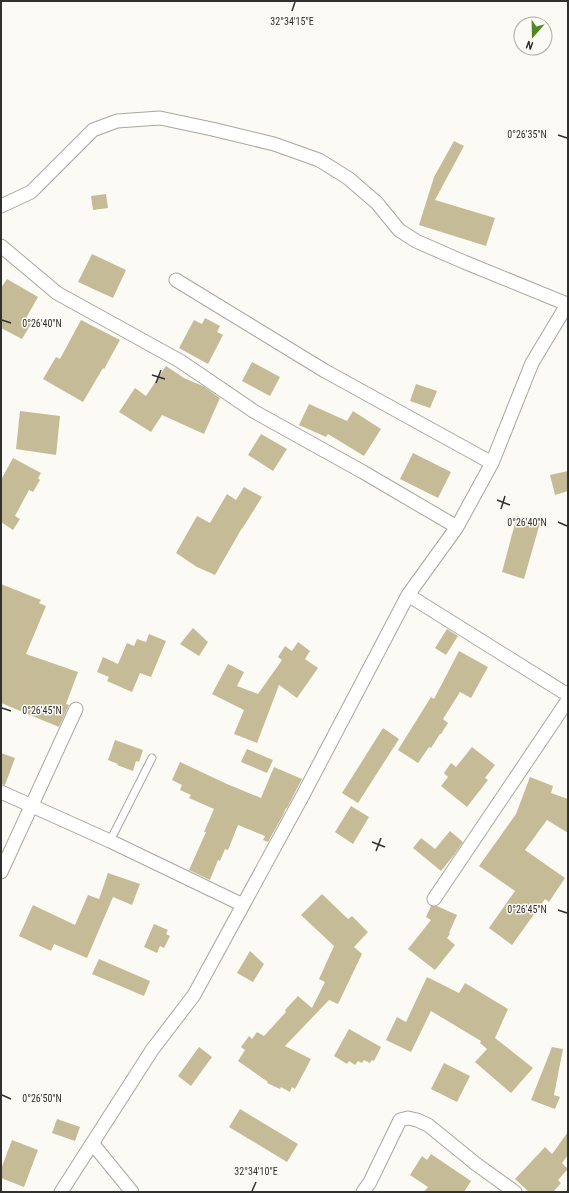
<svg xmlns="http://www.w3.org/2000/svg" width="569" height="1193" viewBox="0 0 569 1193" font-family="'Roboto Condensed',sans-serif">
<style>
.building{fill:#c6bb97}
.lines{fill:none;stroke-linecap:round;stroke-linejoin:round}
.lane-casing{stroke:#a7a6a0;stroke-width:9}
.street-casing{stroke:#a7a6a0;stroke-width:15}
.lane{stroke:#fff;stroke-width:7}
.street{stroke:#fff;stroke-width:13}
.ticks{fill:none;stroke:#30302e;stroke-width:1.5}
.ticks-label{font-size:10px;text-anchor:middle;fill:#30302e;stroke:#fcfaf5;stroke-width:3;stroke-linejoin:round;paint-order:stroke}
</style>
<rect width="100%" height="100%" fill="#fcfaf5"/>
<path class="building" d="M 454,141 L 464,146 L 435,200 L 495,218 L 486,246 L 419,225 L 434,177 Z
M 106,194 L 108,208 L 93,210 L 91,196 Z
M 92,254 L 126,270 L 113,298 L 78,282 Z
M 7,279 L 38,297 L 25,320 L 31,324 L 22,339 L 1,328 L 1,288 Z
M 205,318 L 220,326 L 217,332 L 223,335 L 208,364 L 179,348 L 194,320 L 202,324 Z
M 81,320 L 120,340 L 104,369 L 103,368 L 83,402 L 43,379 L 56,357 L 60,359 Z
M 252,362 L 280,377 L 270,396 L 242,381 Z
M 166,366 L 184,378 L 203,386 L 220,398 L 204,434 L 162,415 L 151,432 L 119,412 L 135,388 L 146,396 Z
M 416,384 L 437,391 L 430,408 L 410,401 Z
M 309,404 L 347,421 L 353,411 L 381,429 L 364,456 L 328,434 L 326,437 L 299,425 Z
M 20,411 L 60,416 L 56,455 L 16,449 Z
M 261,434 L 287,449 L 273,471 L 248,455 Z
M 413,453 L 451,472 L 438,498 L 400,479 Z
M 13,458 L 41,473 L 38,478 L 40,480 L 33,492 L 29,490 L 15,516 L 20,519 L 13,530 L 1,522 L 1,480 Z
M 568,471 L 568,491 L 555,495 L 550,475 Z
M 244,487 L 262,497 L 242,529 L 242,528 L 215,575 L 197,567 L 176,553 L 197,516 L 210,523 L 227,494 L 236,500 Z
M 517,516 L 540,523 L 524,579 L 502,572 Z
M 1,584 L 41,600 L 39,603 L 46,606 L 26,654 L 78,672 L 66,704 L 69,705 L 59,727 L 1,703 Z
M 193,628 L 208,642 L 199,656 L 180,644 Z
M 447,629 L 458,636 L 446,655 L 435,648 Z
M 149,634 L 166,641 L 151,677 L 140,673 L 132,692 L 107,681 L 109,677 L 97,672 L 103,657 L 118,664 L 127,643 L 134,646 L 137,639 L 146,642 Z
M 298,642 L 310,651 L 305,659 L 318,668 L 297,698 L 279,685 L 257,743 L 234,734 L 244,710 L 212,694 L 228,664 L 244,672 L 237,686 L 258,694 L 282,660 L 278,657 L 285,646 L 292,651 Z
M 459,651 L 488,667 L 471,698 L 460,692 L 443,719 L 448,723 L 441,734 L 440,734 L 431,748 L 429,747 L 418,763 L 398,750 L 431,697 L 434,699 Z
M 383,728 L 399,739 L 358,803 L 342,793 Z
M 115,740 L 143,750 L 139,762 L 136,761 L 133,771 L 117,765 L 118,764 L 108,760 Z
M 472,747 L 495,765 L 485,778 L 488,780 L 467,807 L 441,786 L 448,777 L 444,773 L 451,763 L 456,767 Z
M 247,749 L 273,760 L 267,773 L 241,762 Z
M 1,753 L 15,758 L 5,785 L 1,784 Z
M 180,762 L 227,784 L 261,798 L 274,767 L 302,779 L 287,808 L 286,808 L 283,815 L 268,842 L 263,840 L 265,836 L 238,825 L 228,850 L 225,849 L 220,861 L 218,860 L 210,880 L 189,870 L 206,832 L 204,832 L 214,809 L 189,798 L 191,795 L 180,790 L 182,785 L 172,780 Z
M 530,777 L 553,786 L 551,793 L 568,799 L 568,833 L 547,820 L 525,850 L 565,878 L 549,902 L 545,899 L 512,945 L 489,928 L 515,891 L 479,866 L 516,814 Z
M 351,806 L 369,817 L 353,844 L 335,832 Z
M 450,831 L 463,842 L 454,855 L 441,871 L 413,848 L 421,838 L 435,849 Z
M 108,873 L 140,884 L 132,905 L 113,897 L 87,958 L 54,944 L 51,951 L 19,936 L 33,905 L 75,925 L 88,895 L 99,899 Z
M 322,894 L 348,919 L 352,916 L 368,932 L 354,947 L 362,954 L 338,1004 L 329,1000 L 285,1046 L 311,1059 L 295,1089 L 292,1087 L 290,1092 L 281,1087 L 280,1089 L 267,1083 L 268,1082 L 238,1061 L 245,1050 L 241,1047 L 249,1036 L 252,1039 L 257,1032 L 264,1036 L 286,1012 L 285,1010 L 298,996 L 312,1008 L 325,982 L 319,979 L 334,946 L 301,915 Z
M 431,906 L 437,906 L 457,915 L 449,933 L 450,934 L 447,938 L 455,945 L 435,970 L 408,949 L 431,920 L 426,917 Z
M 154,924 L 168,930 L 166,934 L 170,936 L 164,948 L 160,946 L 157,953 L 144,947 Z
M 250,951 L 264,964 L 253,982 L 237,973 Z
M 99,959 L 150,981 L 144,996 L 92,974 Z
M 427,977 L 459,993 L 465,983 L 508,1009 L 495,1038 L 533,1068 L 511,1093 L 475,1062 L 487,1049 L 480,1043 L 481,1041 L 431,1011 L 411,1052 L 386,1040 L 397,1017 L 406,1022 Z
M 349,1029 L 381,1047 L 374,1061 L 372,1060 L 370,1063 L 364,1060 L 362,1063 L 358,1061 L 355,1065 L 349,1061 L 347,1064 L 334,1056 Z
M 199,1047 L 212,1057 L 191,1086 L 178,1076 Z
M 552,1047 L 563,1049 L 554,1095 L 560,1097 L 555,1109 L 531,1100 Z
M 444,1063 L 470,1076 L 457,1102 L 431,1089 Z
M 240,1109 L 298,1144 L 287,1162 L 229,1127 Z
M 57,1119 L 80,1127 L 75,1141 L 52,1133 Z
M 568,1132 L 568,1155 L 562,1163 L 568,1169 L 558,1180 L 561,1183 L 553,1192 L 529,1192 L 515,1179 L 545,1147 L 552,1154 Z
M 12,1140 L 38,1150 L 24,1187 L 1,1178 L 1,1169 Z
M 431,1154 L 471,1181 L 464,1192 L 424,1192 L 428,1187 L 410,1175 L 422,1156 L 427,1160 Z"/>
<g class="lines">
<g class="lane-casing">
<path id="lane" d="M 110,841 L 152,758"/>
</g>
<g class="street-casing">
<path id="street" d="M 1,206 L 31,192 L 93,130 L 117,121 L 160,118 L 212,129 L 274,144 L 319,160 L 348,178 L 377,203 L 399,230 L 416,241 L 464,262 L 567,304
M 1,246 L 57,293 L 180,361 L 255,412 L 363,472 L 457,527
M 176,280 L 325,371 L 492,463
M 408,595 L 568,695
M 1,792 L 110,841 L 243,905
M 1,872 L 76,709
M 434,899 L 568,700
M 92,1143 L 132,1192
M 61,1192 L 152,1050 L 194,995 L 303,795 L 408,595 L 457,527 L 492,463 L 532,363 L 568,303
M 363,1192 L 370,1182 L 400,1120 L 408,1118 L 417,1120 L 428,1125 L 476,1164 L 515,1192"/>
</g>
<use href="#lane" class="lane"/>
<use href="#street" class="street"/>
</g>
<path class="ticks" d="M 292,11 L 295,2M 558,135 L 567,138M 2,320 L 11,323M 152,375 L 165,379M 156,383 L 161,370M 497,500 L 510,505M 501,509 L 505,496M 558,522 L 567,526M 2,708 L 11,711M 372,842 L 385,847M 376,851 L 381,838M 558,910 L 567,913M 2,1095 L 11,1099M 252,1191 L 256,1182"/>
<g class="ticks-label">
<text x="292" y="25">32°34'15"E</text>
<text x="527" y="138">0°26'35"N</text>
<text x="42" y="327">0°26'40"N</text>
<text x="527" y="526">0°26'40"N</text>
<text x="42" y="714">0°26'45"N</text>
<text x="527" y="913">0°26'45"N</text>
<text x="42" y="1102">0°26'50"N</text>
<text x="256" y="1175">32°34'10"E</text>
</g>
<rect width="569" height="1193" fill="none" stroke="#30302e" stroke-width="4"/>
<g transform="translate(533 36) rotate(200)"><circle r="19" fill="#fcfaf5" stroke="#aaa9a5"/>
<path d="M0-3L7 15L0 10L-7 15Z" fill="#4f8723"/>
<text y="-6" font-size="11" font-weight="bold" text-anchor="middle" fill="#30302e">N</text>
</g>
</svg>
